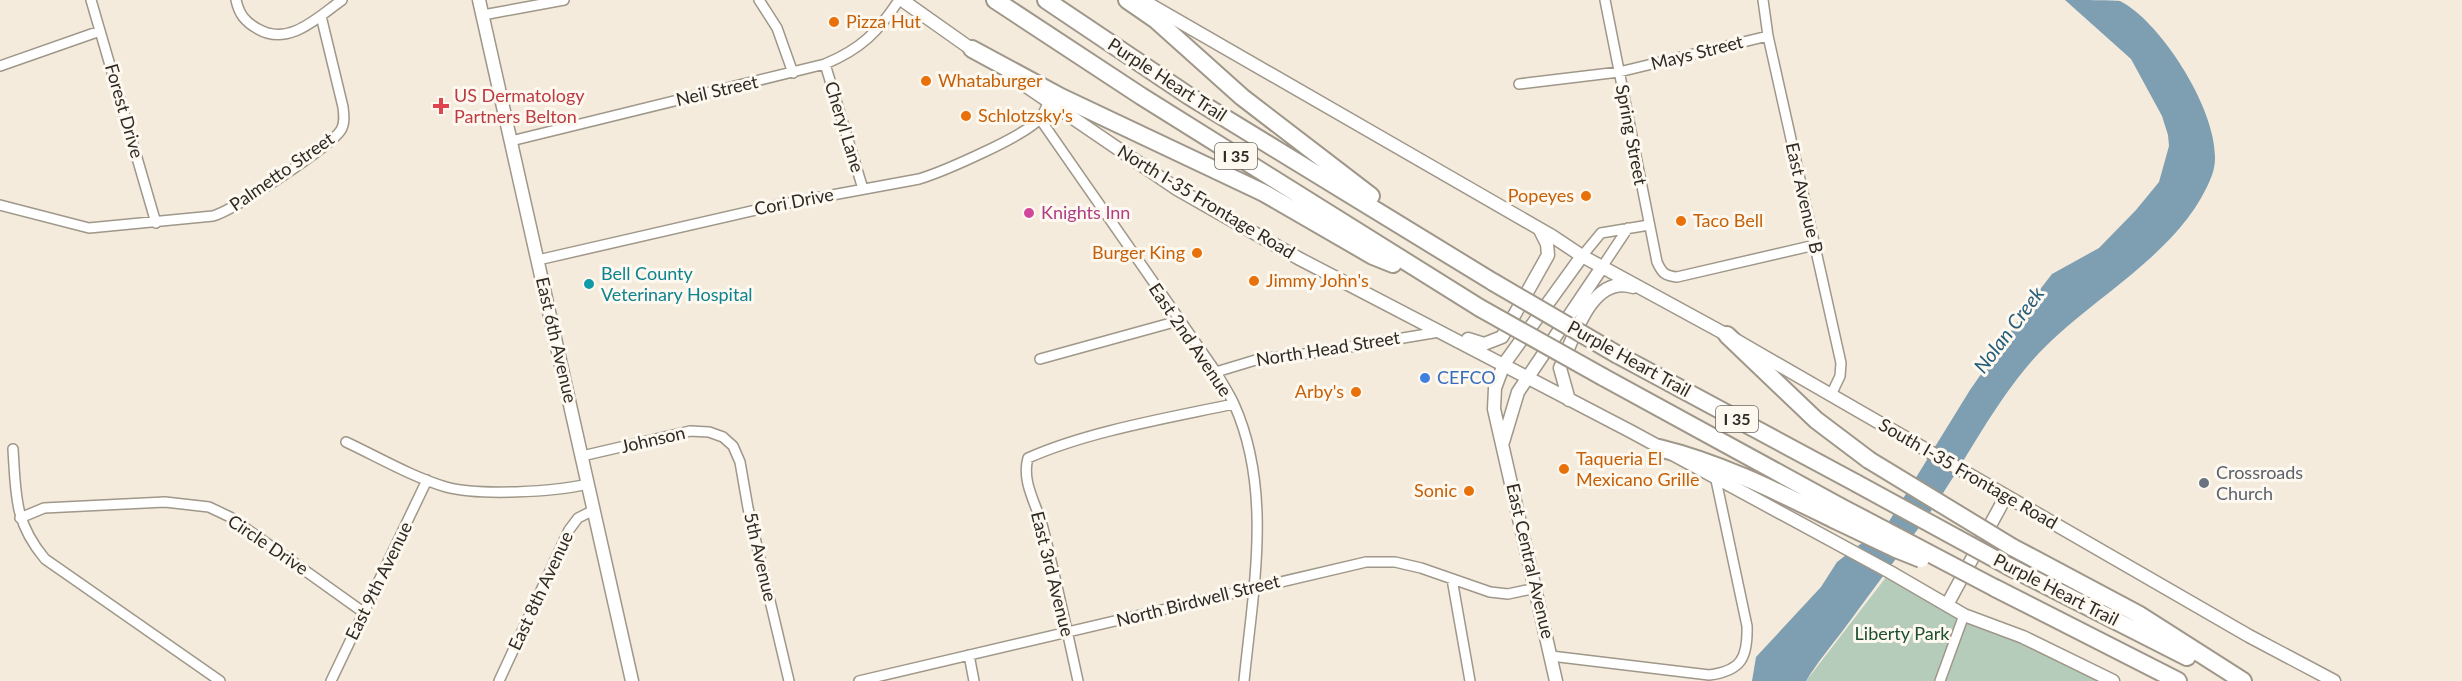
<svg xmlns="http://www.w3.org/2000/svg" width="2462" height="681" viewBox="0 0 2462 681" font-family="Lato,sans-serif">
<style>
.green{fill:#b6ccbb}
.water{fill:#7e9eb2}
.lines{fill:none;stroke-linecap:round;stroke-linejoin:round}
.street-casing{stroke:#9f9789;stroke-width:12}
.secondary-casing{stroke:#9f9789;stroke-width:15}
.highway-casing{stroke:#9f9789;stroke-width:20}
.street{stroke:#fff;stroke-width:9}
.secondary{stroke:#fff;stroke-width:12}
.highway{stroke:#fff;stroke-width:16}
.highway-bridge-casing{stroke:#9f9789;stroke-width:20;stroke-linecap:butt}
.highway-bridge{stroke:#fff;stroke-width:16}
.food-dot{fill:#e8710a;stroke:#fef9f0;stroke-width:2}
.health-dot{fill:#e0444e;stroke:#fef9f0;stroke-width:2}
.hotel-dot{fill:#d1479c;stroke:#fef9f0;stroke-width:2}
.culture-dot{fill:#0f9aa8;stroke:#fef9f0;stroke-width:2}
.shop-dot{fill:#3f7fe0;stroke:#fef9f0;stroke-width:2}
.worship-dot{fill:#6b7280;stroke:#fef9f0;stroke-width:2}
.labels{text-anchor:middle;stroke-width:6;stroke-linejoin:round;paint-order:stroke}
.shield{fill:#fef9f0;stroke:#6c6962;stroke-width:1.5}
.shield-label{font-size:16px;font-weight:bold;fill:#2e2b25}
.food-label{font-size:18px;fill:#c56008;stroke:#fef9f0;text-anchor:start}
.street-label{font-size:18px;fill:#2e2b25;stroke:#fef9f0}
.health-label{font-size:18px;fill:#be3a42;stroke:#fef9f0;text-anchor:start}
.hotel-label{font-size:18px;fill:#b23c85;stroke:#fef9f0;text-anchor:start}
.culture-label{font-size:18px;fill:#0d838f;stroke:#fef9f0;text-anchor:start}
.shop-label{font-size:18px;fill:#366cbe;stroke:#fef9f0;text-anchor:start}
.worship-label{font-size:18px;fill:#5b616d;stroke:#fef9f0;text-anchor:start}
.park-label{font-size:18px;fill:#1c4e2f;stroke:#fef9f0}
.water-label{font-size:20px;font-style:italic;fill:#255d7b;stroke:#fef9f0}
</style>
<rect width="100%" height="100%" fill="#f4ebdc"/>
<path class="green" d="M 1890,572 L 2023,637 L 2097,681 L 1806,681 Z"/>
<path class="water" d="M 2065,0 C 2078,0 2110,0 2120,1 C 2163,22 2230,128 2212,175 C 2180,259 2080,301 2025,369 C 1987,415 1961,470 1926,518 C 1899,555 1871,592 1844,629 C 1831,646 1817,663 1806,681 L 1752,681 L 1756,657 L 1821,587 L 1837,562 L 1888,523 L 1970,390 L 2038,292 L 2052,274 L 2099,248 L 2136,210 L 2159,182 L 2169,146 L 2168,135 L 2162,116 L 2131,59 Z"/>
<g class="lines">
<g class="street-casing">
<path id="street" d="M 91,0 L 156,223
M 236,0 C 239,14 245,22 258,29 C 289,47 318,17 342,0
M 759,0 L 777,28 L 793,73
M 1605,0 L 1657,262 C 1662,273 1665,276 1677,277 L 1815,245
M 1763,0 L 1768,36 L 1841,363 L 1840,376 L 1831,395
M 483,15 L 564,0
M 825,64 L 863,189
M 0,66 L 100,31
M 1519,84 L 1619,72 L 1768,36
M 1040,119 L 1216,372 C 1222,383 1229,393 1234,404 C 1273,491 1253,590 1244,681
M 511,141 L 825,64 C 861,49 878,32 899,0
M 0,205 L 89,228 L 213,216 C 234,210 330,147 341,130 C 345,123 344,115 343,107 L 321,16
M 1582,256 L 1601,233 L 1649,225
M 538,260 L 778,205 L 919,179 C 942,172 1028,135 1040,118 C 1044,114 1046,107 1049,101
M 1602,267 L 1628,228
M 1040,359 L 1178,321
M 1216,372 L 1259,359 L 1313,353 L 1439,332
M 346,442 C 378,457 412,477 446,487 C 479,496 554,492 588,484
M 13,449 C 16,495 14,522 45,559 L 220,681
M 582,456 L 690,431 L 709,432 L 723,437 L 733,446 L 740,462 L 748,508 L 789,681
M 20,518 L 44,508 L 165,502 L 209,507 L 230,517 L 363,612
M 1452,579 L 1470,681
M 969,655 L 974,681
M 1551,656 L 1709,675 C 1741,671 1748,658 1747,626 L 1716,480
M 331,681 L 427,480
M 499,681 L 569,530 L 578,518 L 594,510
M 859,681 L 1366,562 L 1395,562 L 1421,568 L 1490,592 L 1508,594 L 1536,588
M 1078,681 C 1067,630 1056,579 1043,528 C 1037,505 1021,482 1028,458 C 1089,431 1168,418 1233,404
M 1940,681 L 1964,615"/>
</g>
<g class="secondary-casing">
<path id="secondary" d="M 479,0 L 632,681
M 902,0 L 977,53
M 1142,0 L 1552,236 L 1582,256 L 1727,335 L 2249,636 L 2334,681
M 1026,86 L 1177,189 L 1298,258 L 1630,431 L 1890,572 L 1964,615 L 2023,637 L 2113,681
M 1468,339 L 1484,344 L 1502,337 L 1548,255 L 1547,244 L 1540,230
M 1569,400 L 1560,368 C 1573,340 1591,273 1633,287
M 1503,442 L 1518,392 L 1602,267
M 1947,605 L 2006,496
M 1556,681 L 1494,409 L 1495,388 L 1504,364 L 1582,256"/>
</g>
<g class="highway-casing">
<path id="highway" d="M 995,0 L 1141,96 L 1480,308
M 1046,0 L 1189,96 L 1493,282
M 1127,0 L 1156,20 L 1242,97 L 1371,196
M 972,49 L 1061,97 L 1264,193 L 1373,256 L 1393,264
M 1727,335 L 1816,420 L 1869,460
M 1618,355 L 1856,483
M 1603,377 L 1839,506
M 1659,448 C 1721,463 1778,492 1835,520
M 2012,547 L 2138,614 L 2243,681
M 2008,566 L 2187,657
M 1995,588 L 2178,681"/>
</g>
<use href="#street" class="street"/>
<use href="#secondary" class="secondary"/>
<use href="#highway" class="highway"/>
<g class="highway-bridge-casing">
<path id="highway-bridge" d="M 1493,282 L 1618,355
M 1480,308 L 1603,377
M 1869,460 L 2012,547
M 1856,483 L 2008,566
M 1839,506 L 1995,588
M 1835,520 L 1896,549 L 1921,559"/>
</g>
<use href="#highway-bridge" class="highway-bridge"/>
</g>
<g class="food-dot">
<circle cx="834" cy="22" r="6"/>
<circle cx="926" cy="81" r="6"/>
<circle cx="966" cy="116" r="6"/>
<circle cx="1586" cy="196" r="6"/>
<circle cx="1681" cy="221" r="6"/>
<circle cx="1197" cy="253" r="6"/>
<circle cx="1254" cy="281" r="6"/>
<circle cx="1356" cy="392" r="6"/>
<circle cx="1564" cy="469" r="6"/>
<circle cx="1469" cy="491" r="6"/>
</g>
<path class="health-dot" d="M438 97h6v6h6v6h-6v6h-6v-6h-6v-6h6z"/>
<circle class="hotel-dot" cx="1029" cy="213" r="6"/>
<circle class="culture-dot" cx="589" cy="284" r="6"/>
<circle class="shop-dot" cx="1425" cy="378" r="6"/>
<circle class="worship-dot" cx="2204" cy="483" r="6"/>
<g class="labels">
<g class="shield">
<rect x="1215" y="143" width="42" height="26" rx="4.5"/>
<rect x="1716" y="406" width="42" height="26" rx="4.5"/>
</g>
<g class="shield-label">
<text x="1236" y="162">I 35</text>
<text x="1737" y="425">I 35</text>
</g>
<g class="food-label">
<text x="846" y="28">Pizza Hut</text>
<text x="938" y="87">Whataburger</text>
<text x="978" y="122">Schlotzsky's</text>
<text x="1574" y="202" text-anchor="end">Popeyes</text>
<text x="1693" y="227">Taco Bell</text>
<text x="1185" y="259" text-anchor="end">Burger King</text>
<text x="1266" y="287">Jimmy John's</text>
<text x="1344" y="398" text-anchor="end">Arby's</text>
<text x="1576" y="465">Taqueria El<tspan x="1576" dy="21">Mexicano Grille</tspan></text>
<text x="1457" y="497" text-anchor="end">Sonic</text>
</g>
<g class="street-label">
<text transform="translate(1697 53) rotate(-14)" y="6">Mays Street</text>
<text transform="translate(1167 80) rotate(33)" y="6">Purple Heart Trail</text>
<text transform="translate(717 91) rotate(-13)" y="6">Neil Street</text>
<text transform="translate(124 111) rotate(74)" y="6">Forest Drive</text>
<text transform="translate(844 127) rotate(73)" y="6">Cheryl Lane</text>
<text transform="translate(1631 135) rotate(79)" y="6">Spring Street</text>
<text transform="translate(282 172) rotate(-35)" y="6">Palmetto Street</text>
<text transform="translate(1804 198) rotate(77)" y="6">East Avenue B</text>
<text transform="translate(794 202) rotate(-11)" y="6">Cori Drive</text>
<text transform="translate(1206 202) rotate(31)" y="6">North I-35 Frontage Road</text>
<text transform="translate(556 340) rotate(77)" y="6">East 6th Avenue</text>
<text transform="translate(1190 340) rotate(56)" y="6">East 2nd Avenue</text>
<text transform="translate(1328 349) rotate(-9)" y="6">North Head Street</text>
<text transform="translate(1629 359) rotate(29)" y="6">Purple Heart Trail</text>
<text transform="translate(653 440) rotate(-13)" y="6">Johnson</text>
<text transform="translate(1968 474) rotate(30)" y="6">South I-35 Frontage Road</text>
<text transform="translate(268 545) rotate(34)" y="6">Circle Drive</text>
<text transform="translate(760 557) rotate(77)" y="6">5th Avenue</text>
<text transform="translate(1530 561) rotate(77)" y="6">East Central Avenue</text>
<text transform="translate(1052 574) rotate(76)" y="6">East 3rd Avenue</text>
<text transform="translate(379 581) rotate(-64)" y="6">East 9th Avenue</text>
<text transform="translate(2056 590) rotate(27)" y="6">Purple Heart Trail</text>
<text transform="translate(541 591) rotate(-65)" y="6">East 8th Avenue</text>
<text transform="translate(1198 601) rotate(-14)" y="6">North Birdwell Street</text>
</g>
<g class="health-label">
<text x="454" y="102">US Dermatology<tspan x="454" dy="21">Partners Belton</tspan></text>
</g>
<g class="hotel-label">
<text x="1041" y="219">Knights Inn</text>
</g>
<g class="culture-label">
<text x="601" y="280">Bell County<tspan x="601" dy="21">Veterinary Hospital</tspan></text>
</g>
<g class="shop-label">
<text x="1437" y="384">CEFCO</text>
</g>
<g class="worship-label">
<text x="2216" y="479">Crossroads<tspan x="2216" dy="21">Church</tspan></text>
</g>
<g class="park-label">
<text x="1902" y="640">Liberty Park</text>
</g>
<g class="water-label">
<text transform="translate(2009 330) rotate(-53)" y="7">Nolan Creek</text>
</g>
</g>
</svg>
